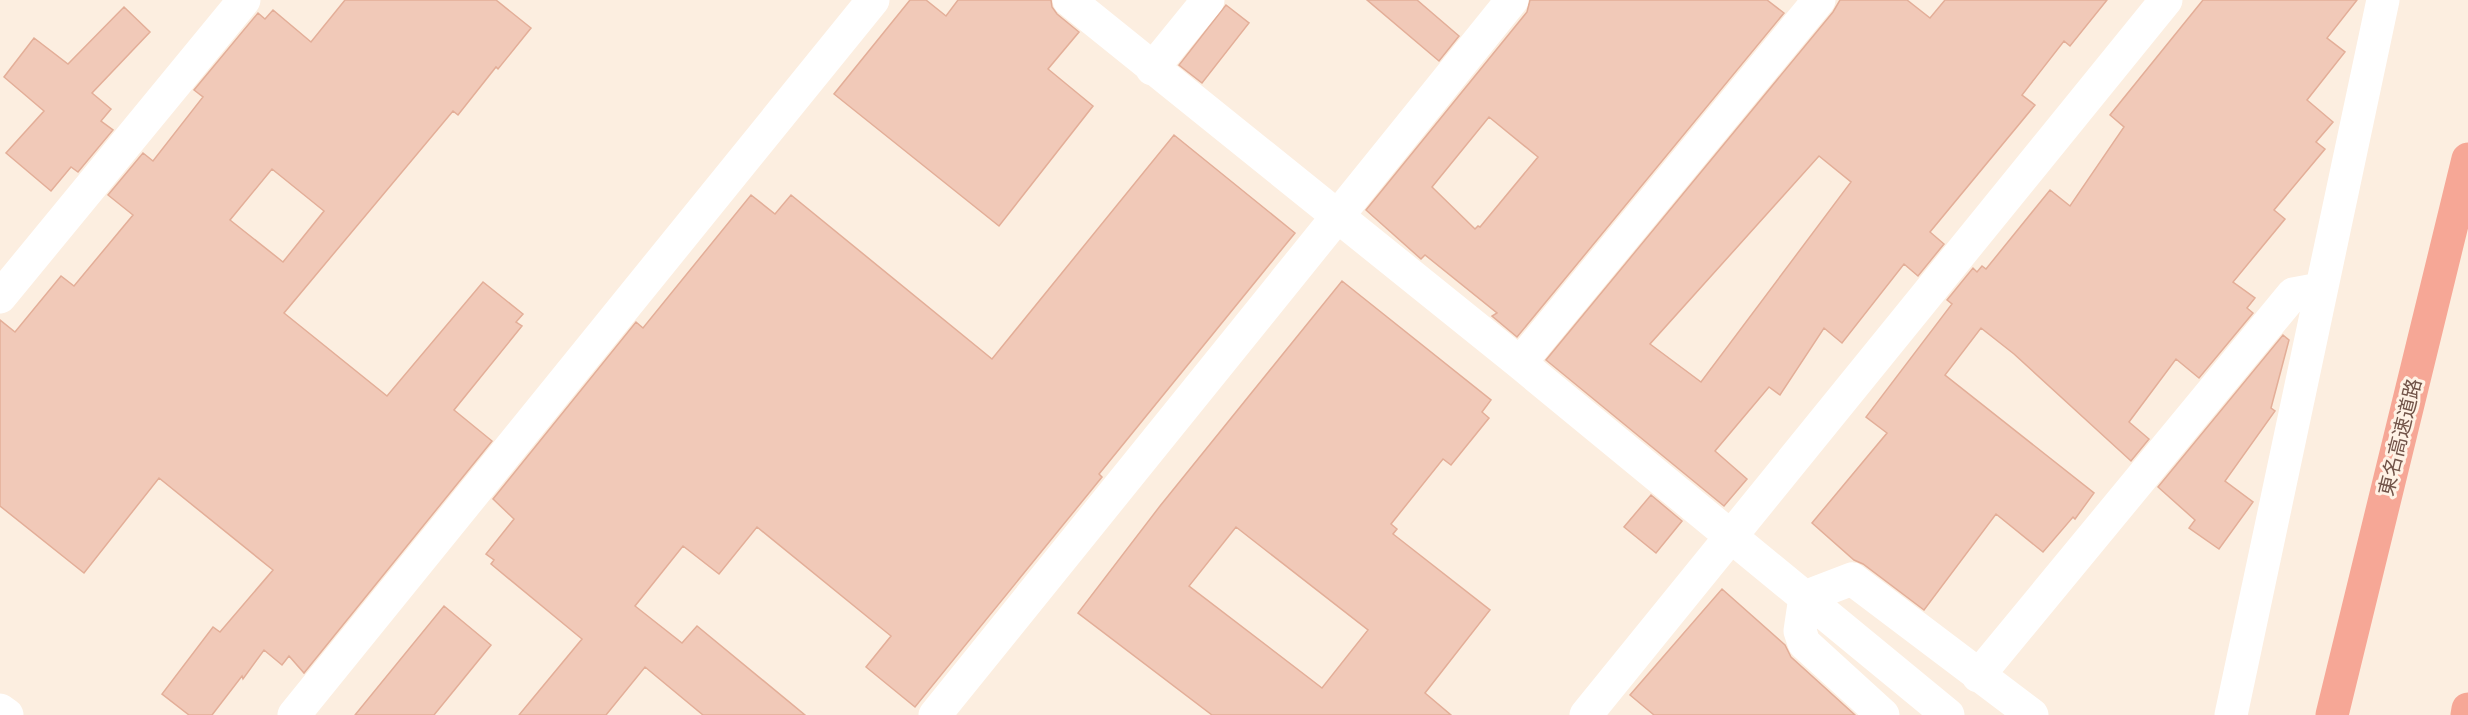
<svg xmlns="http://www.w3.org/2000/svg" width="2468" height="715" viewBox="0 0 2468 715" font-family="'Noto Sans','Noto Sans JP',sans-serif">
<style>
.building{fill:#f1c9b8;stroke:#e3ae98;stroke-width:1.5;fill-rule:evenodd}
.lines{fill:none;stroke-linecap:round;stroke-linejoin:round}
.minor{stroke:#fff;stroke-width:33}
.highway{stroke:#f6a796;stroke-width:33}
.labels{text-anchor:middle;stroke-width:6;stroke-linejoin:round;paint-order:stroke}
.street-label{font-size:20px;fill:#715348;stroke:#fff2e5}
</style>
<rect width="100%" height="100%" fill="#fceee0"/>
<path class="building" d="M 345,0 L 496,0 L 531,28 L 498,69 L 496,67 L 458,115 L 453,111 L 284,313 L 387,396 L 483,282 L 523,314 L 516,322 L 522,326 L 454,410 L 492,441 L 304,673 L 289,656 L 282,665 L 264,650 L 243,679 L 242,676 L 212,715 L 189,715 L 162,694 L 213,627 L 220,632 L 273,570 L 159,478 L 84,573 L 0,506 L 0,320 L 15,332 L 61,276 L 74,286 L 133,215 L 108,195 L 143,153 L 153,161 L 203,97 L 194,90 L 258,13 L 265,19 L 273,10 L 311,42 ZM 272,169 L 324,211 L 283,262 L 230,220 Z
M 910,0 L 926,0 L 946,16 L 958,0 L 1051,0 L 1052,7 L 1057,14 L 1079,32 L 1048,69 L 1093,106 L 999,226 L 834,94 Z
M 1367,0 L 1417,0 L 1459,36 L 1439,61 Z
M 1530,0 L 1767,0 L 1784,13 L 1517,337 L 1492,316 L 1497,313 L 1425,255 L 1421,259 L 1366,210 L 1527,12 ZM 1489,117 L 1538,157 L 1480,227 L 1478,226 L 1475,229 L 1432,187 Z
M 1840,0 L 1907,0 L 1930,18 L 1945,0 L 2107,0 L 2070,46 L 2064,41 L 2022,95 L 2035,105 L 1930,232 L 1944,244 L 1918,276 L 1904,264 L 1842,343 L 1824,328 L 1780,395 L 1769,387 L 1715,451 L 1747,479 L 1724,506 L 1546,360 L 1833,12 ZM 1819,156 L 1851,182 L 1701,382 L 1650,344 Z
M 2203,0 L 2357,0 L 2327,38 L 2345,52 L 2307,100 L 2333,122 L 2316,142 L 2325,149 L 2274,210 L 2285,219 L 2233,282 L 2255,298 L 2247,308 L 2253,313 L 2199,378 L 2176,359 L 2129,422 L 2149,439 L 2131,461 L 2014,354 L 1981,328 L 1945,375 L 2094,493 L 2075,519 L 2073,517 L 2043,552 L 1996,514 L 1924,610 L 1863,564 L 1854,560 L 1812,523 L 1887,433 L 1866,417 L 1952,304 L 1947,300 L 1973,268 L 1977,272 L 1982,266 L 1986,269 L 2050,190 L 2070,206 L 2124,127 L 2110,115 Z
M 1226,5 L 1249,23 L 1202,83 L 1179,65 Z
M 124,7 L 150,32 L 92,93 L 111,109 L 101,121 L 113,130 L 78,172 L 71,167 L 51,191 L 6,153 L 44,111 L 4,77 L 34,38 L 68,64 Z
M 1174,135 L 1295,233 L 1099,474 L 1102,477 L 915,707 L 866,667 L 891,636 L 757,527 L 719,574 L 683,546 L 635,606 L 682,643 L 697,626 L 805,715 L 703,715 L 645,667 L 606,715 L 519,715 L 582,639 L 491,564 L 494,560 L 486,554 L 514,519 L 493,499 L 636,322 L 643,328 L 751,195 L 775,214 L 791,195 L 992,359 Z
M 1342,281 L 1491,400 L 1482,412 L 1489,418 L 1451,465 L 1443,459 L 1391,524 L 1397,529 L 1393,534 L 1490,610 L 1425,693 L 1451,715 L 1212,715 L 1078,613 L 1160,506 ZM 1236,527 L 1368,630 L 1322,688 L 1189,586 Z
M 2283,335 L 2289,340 L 2271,408 L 2275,411 L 2225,481 L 2253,502 L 2219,549 L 2189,528 L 2195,520 L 2158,487 Z
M 1651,495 L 1682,521 L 1656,553 L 1624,527 Z
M 1722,589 L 1785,645 L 1791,657 L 1855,715 L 1654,715 L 1630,695 Z
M 444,606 L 491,645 L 434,715 L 355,715 Z"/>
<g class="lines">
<path class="minor" d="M 1069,0 L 1520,363 L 1948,715
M 1152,69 L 1208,0
M 0,297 L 244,0
M 1520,363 L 1819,0
M 1805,597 L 1852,579 L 2032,715
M 1805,597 L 1800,631 L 1804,643 L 1883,715
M 1978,676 L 2293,294 L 2320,289
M 0,710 L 7,715
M 294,715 L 873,0
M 935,715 L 1512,0
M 1586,715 L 2166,0
M 2231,715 L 2383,0"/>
<path class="highway" d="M 2332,715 L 2468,159
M 2467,715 L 2468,709"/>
</g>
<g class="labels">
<g class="street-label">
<text transform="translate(2400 437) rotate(-76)" y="7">東名高速道路</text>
</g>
</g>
</svg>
